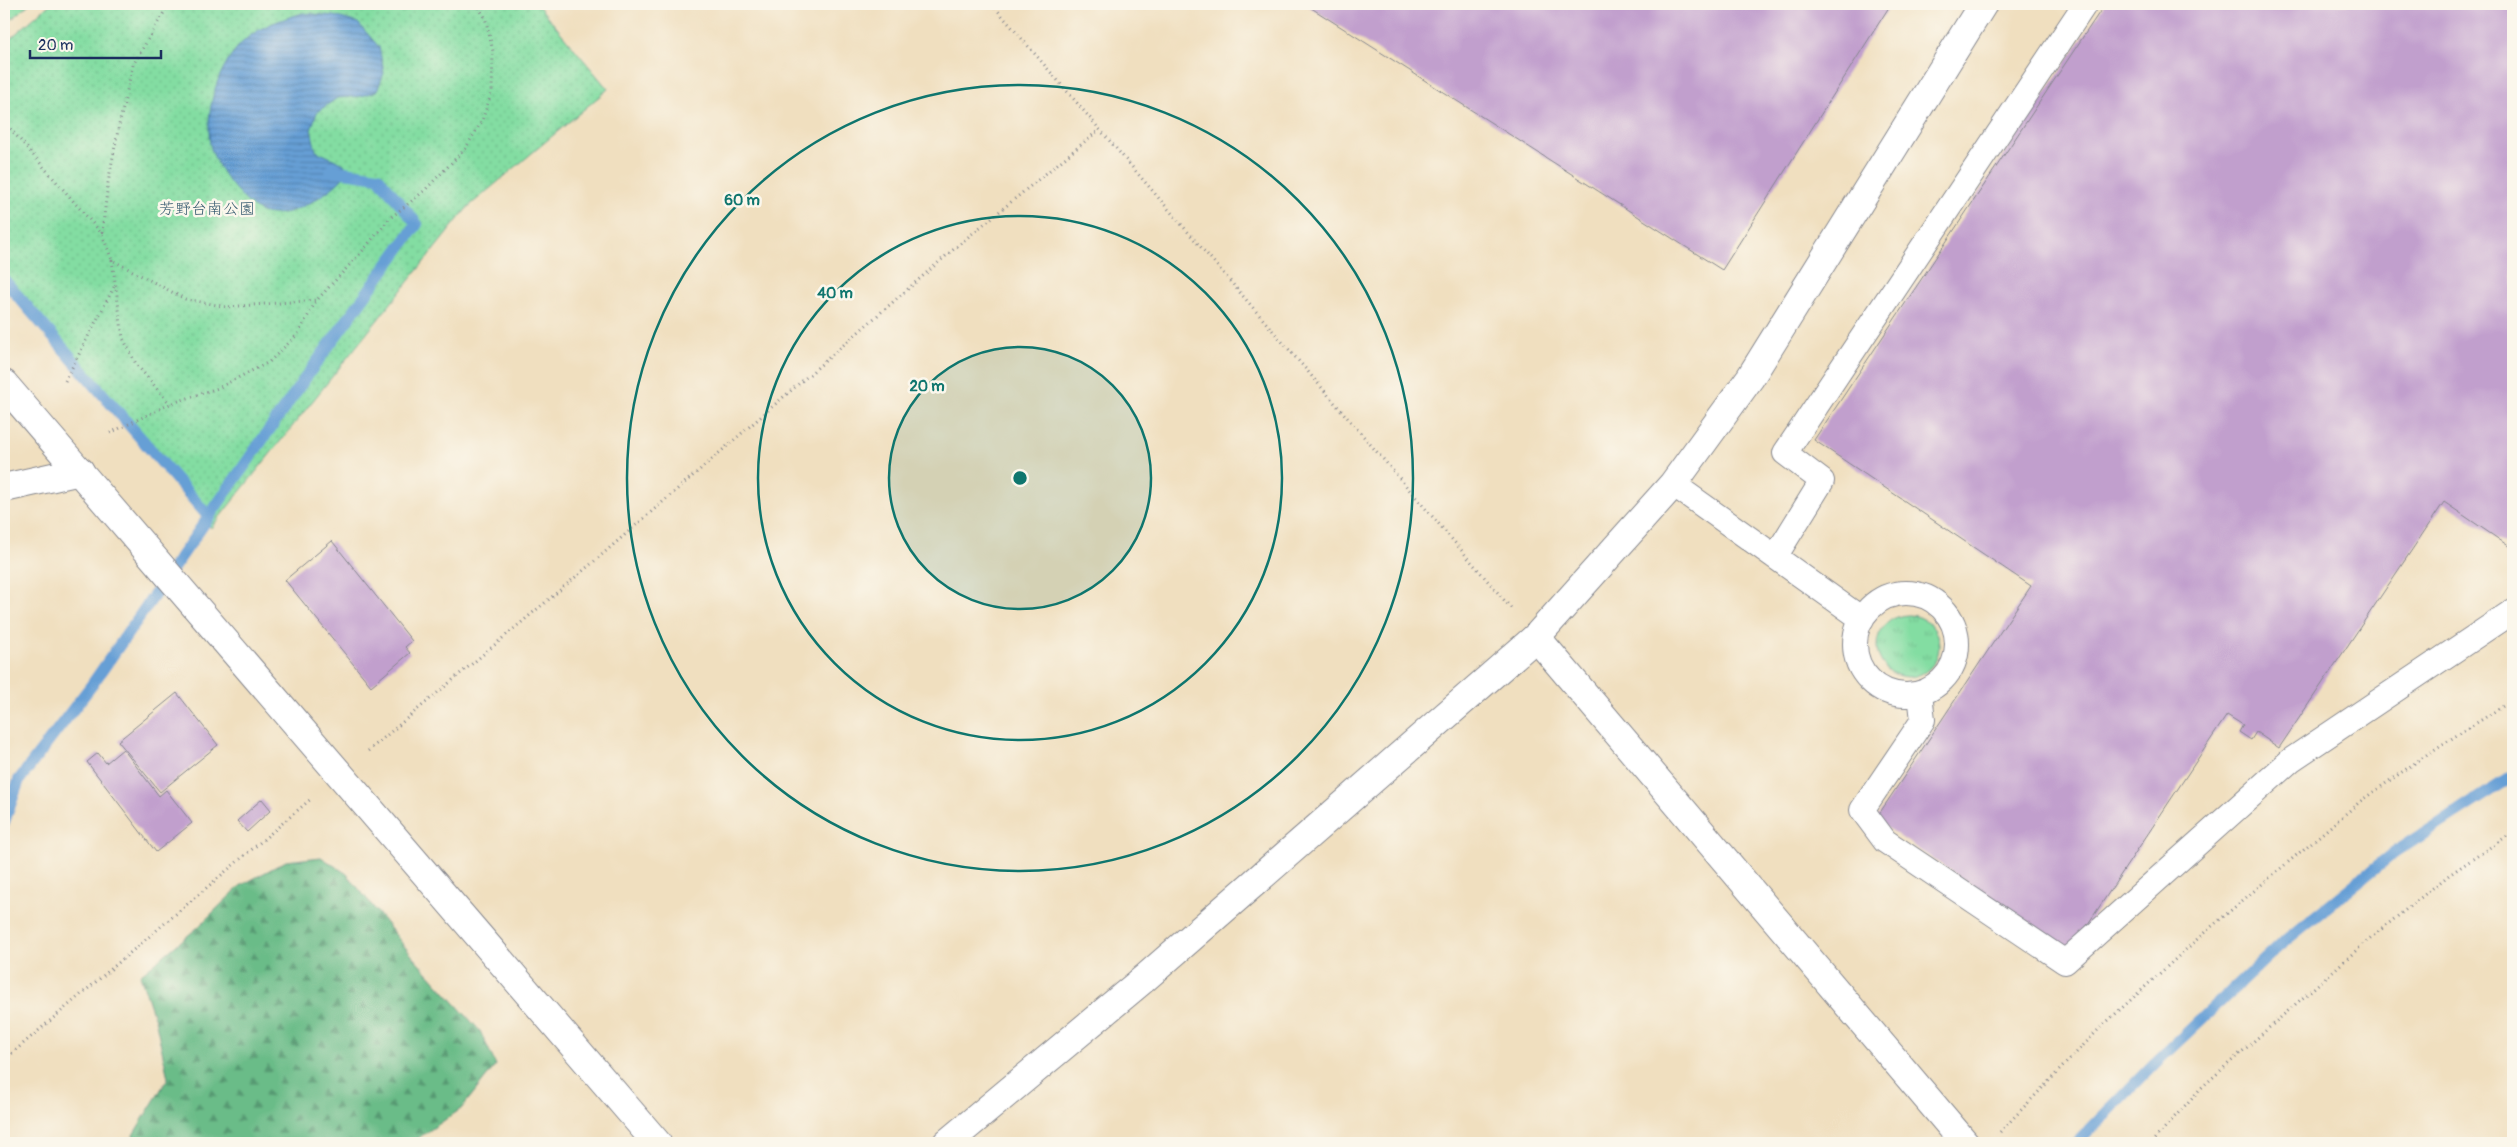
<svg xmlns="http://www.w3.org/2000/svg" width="2517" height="1147" viewBox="0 0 2517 1147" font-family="Pangolin,'Klee One',sans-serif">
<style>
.grass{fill:url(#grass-tufts);stroke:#4f8680}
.forest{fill:url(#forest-firs);stroke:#427673}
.park{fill:url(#park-dots);stroke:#4f8680}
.pitch{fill:#83dda2;stroke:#4f8680}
.water{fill:url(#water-rules);stroke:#40679a}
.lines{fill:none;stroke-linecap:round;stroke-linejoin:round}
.stream{stroke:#669fd5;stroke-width:12}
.building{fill:#c19fcd}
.lane-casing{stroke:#86878e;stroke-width:26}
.street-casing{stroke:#86878e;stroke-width:30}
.secondary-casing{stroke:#86878e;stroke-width:30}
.path{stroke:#86878e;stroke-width:3;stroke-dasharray:1 4;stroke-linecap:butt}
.lane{stroke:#fff;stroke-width:24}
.street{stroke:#fff;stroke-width:28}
.secondary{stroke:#fff;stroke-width:28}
.ring{fill:none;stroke:#0f766e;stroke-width:2.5}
.labels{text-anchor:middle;stroke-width:5;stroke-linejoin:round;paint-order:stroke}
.park-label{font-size:16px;fill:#355a6f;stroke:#fbf7ec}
.centre{fill:#0f766e;stroke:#fbf7ec;stroke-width:2.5}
.ring-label{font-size:15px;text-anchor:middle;font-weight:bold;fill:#0f766e;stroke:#fbf7ec;stroke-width:5;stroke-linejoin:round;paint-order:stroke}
</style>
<defs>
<pattern id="grass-tufts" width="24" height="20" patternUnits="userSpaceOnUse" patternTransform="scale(1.25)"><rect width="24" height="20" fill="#83dda2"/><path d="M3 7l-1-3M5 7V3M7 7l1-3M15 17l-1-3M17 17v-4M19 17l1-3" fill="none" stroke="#71be8e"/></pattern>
<pattern id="forest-firs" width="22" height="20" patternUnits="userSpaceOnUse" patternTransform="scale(1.25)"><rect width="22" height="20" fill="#6abc88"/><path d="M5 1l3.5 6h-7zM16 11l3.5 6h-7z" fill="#569972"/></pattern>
<pattern id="park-dots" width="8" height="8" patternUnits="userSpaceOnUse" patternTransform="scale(1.25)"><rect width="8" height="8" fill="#83dda2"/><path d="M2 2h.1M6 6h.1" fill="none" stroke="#71be8e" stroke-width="1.8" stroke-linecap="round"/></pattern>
<pattern id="water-rules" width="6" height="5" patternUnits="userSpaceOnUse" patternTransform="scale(1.25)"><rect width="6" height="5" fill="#669fd5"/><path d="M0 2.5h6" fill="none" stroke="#5382b0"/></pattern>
</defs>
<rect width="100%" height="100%" fill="#fbf7ec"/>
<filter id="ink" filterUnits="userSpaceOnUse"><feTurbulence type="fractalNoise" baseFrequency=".02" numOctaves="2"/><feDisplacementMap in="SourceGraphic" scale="10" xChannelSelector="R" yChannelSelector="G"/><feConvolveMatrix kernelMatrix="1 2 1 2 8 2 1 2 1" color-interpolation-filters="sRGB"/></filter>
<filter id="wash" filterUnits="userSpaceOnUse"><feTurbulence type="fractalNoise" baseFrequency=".0096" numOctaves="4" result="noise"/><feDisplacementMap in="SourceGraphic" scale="20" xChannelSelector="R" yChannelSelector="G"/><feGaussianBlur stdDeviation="1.12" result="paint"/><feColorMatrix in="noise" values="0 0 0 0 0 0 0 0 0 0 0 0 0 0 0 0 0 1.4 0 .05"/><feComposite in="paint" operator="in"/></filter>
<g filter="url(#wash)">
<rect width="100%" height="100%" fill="#f0dfbf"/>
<path class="grass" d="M1877 646a31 31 0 1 1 62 0a31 31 0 1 1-62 0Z"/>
<path class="forest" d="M 321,857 L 347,874 L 409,952 L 480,1031 L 496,1065 L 461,1109 L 411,1143 L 135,1143 L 133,1135 L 168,1078 L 156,1023 L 140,975 L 197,928 L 240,886 L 286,861 Z"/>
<path class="park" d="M 50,4 L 537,4 L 608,89 L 468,207 L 211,528 L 4,285 L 4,44 Z"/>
<path class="pitch" d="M 4,4 L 29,4 L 4,26 Z"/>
<path class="water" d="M 303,13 L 334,16 L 358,23 L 379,47 L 384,73 L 377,91 L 362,96 L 337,98 L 317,112 L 311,130 L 316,151 L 344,164 L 348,172 C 338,185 326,193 313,201 C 299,209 279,218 262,212 C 243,204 213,164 210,144 C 205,108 218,64 245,40 C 262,25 283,19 303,13 Z"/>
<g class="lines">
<path class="stream" d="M 4,280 L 208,516
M 4,822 L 19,780 L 91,686 L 306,377 L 417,224 L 378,177 L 331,170
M 2077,1143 L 2155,1063 L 2281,944 L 2391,855 L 2513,776"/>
</g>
<g id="blocks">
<path class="building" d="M 1305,4 L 1891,4 L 1722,270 Z
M 2105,4 L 2513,4 L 2513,549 L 2444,502 L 2279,748 L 2256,732 L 2251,740 L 2239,732 L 2243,725 L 2227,715 L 2070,951 L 1875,820 L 2031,586 L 1814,440 Z
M 332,541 L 412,641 L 405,647 L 410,653 L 371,686 L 285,580 Z
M 177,693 L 218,745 L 160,792 L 118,741 Z
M 123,749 L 159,796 L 166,790 L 192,823 L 156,852 L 87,762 L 98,753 L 106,763 Z
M 262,799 L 271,810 L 247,832 L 237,821 Z"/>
</g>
</g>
<g filter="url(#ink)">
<use href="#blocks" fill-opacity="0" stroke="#86878e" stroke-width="1"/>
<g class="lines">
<g class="lane-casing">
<path id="lane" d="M 1673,484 L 1862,619
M 1775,557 L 1822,481 L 1785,453 L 2085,4
M1855 644a51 51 0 1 1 102 0a51 51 0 1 1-102 0Z
M 1920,694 L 1923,720 L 1862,810 L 1885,841 L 2065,962 L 2291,760 L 2513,611"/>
</g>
<g class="street-casing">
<path id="street" d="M 4,488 L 80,471
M 1536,637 L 1965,1143"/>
</g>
<g class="secondary-casing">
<path id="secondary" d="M 4,384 L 657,1143
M 947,1143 L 1145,978 L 1536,637 L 1673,484 L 1750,378 L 1983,4"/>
</g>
<path class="path" d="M 992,4 L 1511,608
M 7,125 L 102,234 L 112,260 L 185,299 L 227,307 L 317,300 L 359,255 L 390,218 L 423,192 L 465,149 L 482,121 L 492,91 L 493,51 L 485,17 L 476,4
M 102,233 L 108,183 L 119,125 L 133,65 L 169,4
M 112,260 L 123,338 L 136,364 L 170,404
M 65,381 L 114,287
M 110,433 L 170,404 L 218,388 L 269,362 L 298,334 L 316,301
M 368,751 L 597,559 L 962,242 L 1099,130
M 4,1060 L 311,799
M 2000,1132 L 2100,1028 L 2204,933 L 2362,800 L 2432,751 L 2513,700
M 2151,1143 L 2201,1088 L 2368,940 L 2449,875 L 2513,832"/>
<use href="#lane" class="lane"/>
<use href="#street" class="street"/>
<use href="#secondary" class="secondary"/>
</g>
</g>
<circle cx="1020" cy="478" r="131" fill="#0f766e" fill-opacity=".12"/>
<g class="ring">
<circle cx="1020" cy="478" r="131"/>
<circle cx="1020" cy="478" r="262"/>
<circle cx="1020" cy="478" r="393"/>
</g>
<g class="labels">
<g class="park-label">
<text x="207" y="214">芳野台南公園</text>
</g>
</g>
<circle cx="1020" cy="478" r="8" class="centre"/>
<g class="ring-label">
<text x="742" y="205">60 m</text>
<text x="835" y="298">40 m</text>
<text x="927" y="391">20 m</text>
</g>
<rect width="2517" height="1147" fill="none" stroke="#fbf7ec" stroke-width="20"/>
<path d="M30 50v8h131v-8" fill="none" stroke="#1b2f5e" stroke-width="2.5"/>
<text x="38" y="50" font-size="15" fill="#1b2f5e" stroke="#fbf7ec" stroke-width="4" paint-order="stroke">20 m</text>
</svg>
